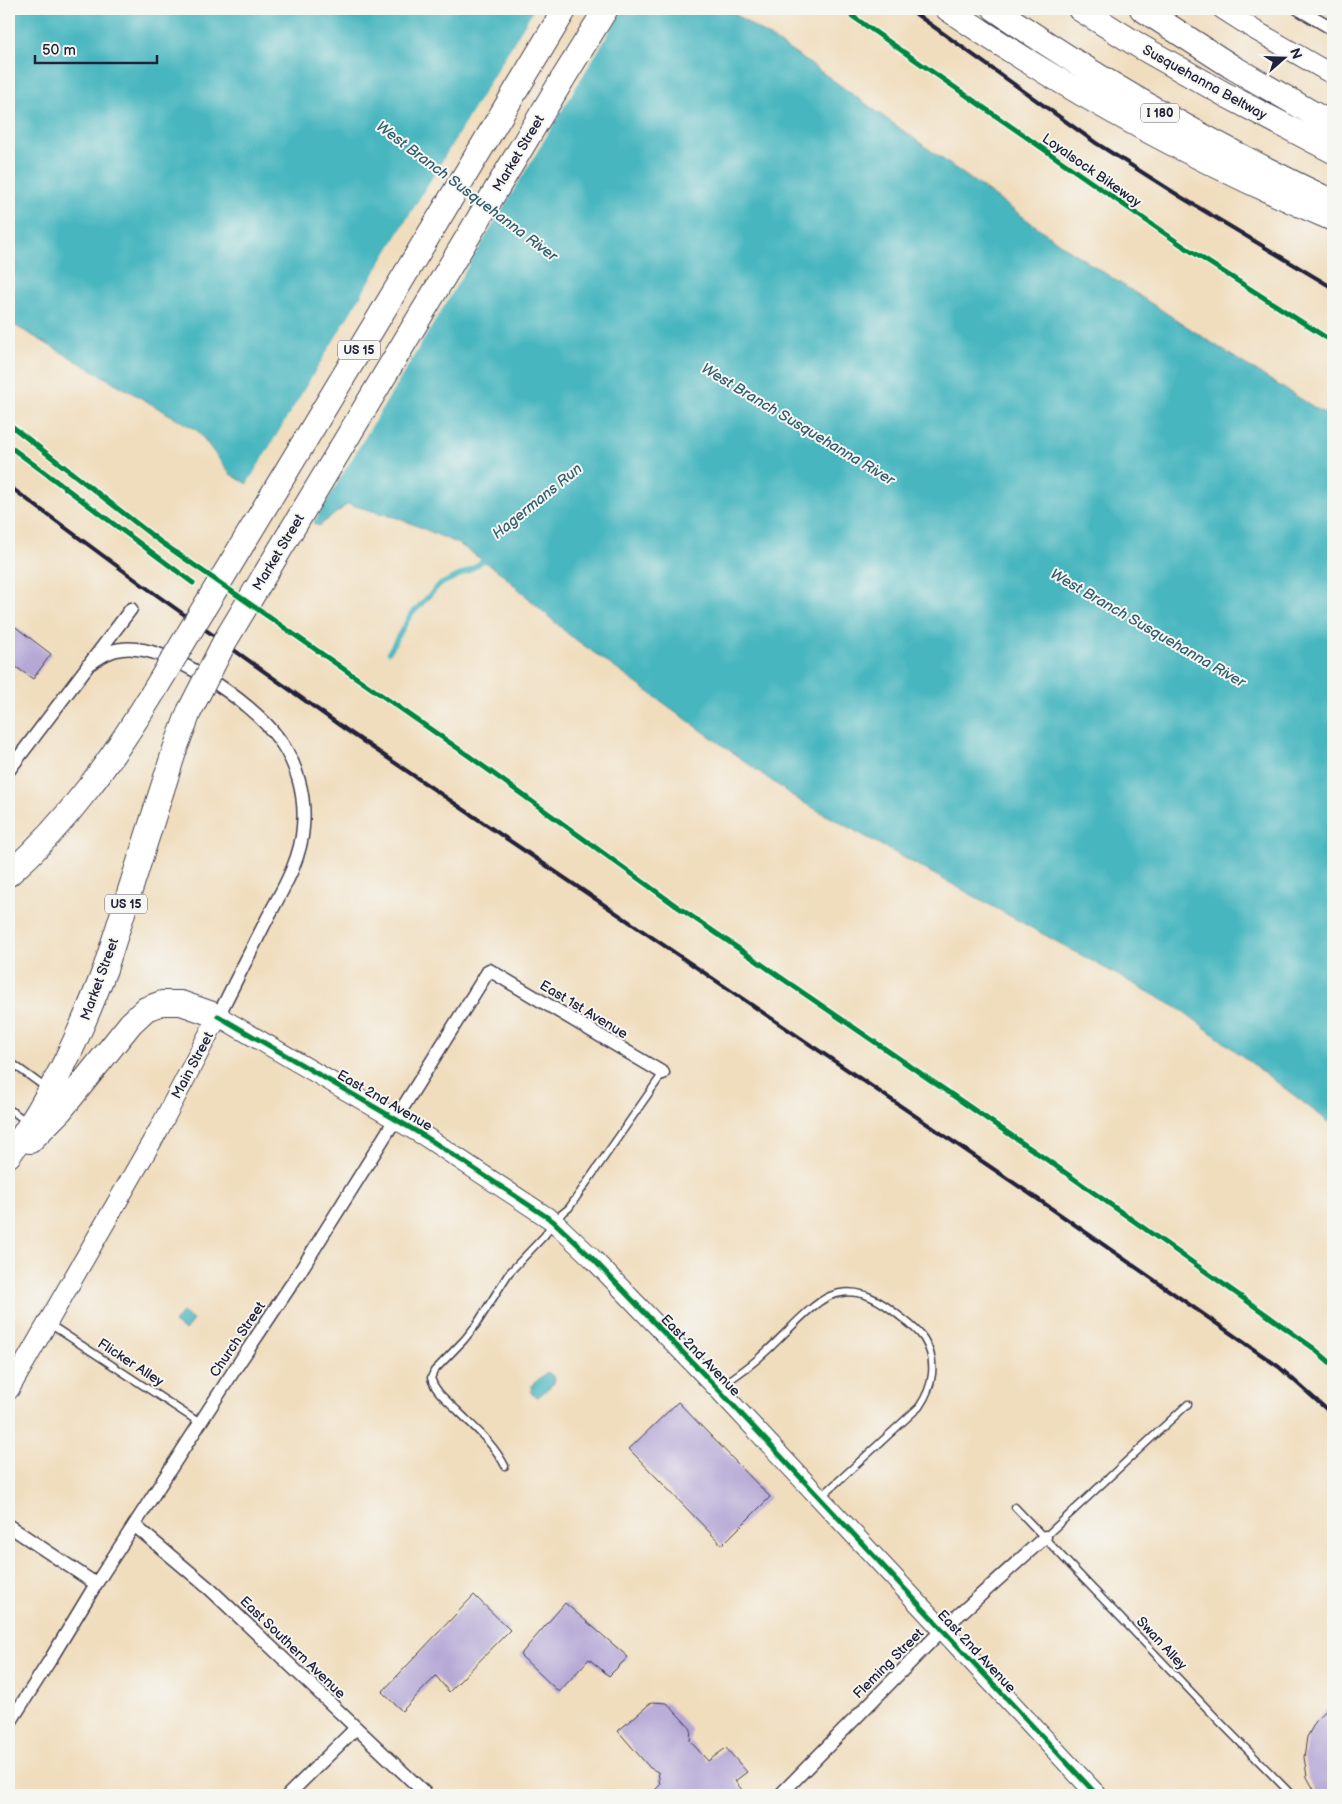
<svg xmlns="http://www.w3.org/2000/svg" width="1342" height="1804" viewBox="0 0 1342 1804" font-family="'Balsamiq Sans',sans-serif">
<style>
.water{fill:#47b6bf;stroke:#346c7d}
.pier{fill:#f0ddbd}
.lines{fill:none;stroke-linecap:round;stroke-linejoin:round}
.stream{stroke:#47b6bf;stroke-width:5}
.building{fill:#b6a8d6}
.lane-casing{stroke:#413e4e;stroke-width:9}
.street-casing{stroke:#413e4e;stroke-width:15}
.secondary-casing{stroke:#413e4e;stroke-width:21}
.highway-casing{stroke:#413e4e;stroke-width:26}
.lane{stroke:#fff;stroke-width:6}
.street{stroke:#fff;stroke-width:12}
.secondary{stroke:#fff;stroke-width:19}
.highway{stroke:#fff;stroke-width:24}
.rail{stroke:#22223b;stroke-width:4}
.highway-bridge-casing{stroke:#413e4e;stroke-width:26;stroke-linecap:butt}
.highway-bridge{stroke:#fff;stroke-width:24}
.cycleway-casing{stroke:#f6f6f2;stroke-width:8}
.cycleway{stroke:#00873e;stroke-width:5}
.labels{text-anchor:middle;stroke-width:4;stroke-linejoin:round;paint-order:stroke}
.shield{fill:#f6f6f2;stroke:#626272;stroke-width:1}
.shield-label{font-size:12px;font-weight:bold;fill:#22223b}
.street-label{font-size:14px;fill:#22223b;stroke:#f6f6f2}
.water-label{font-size:15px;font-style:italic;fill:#315d70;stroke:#f6f6f2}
</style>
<rect width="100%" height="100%" fill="#f6f6f2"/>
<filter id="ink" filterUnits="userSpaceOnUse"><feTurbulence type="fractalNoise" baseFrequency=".02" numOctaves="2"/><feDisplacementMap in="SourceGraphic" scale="10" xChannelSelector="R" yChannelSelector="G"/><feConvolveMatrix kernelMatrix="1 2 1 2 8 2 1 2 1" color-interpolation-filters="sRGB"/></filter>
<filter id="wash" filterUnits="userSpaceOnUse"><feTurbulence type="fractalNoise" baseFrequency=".0096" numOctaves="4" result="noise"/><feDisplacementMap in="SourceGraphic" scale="20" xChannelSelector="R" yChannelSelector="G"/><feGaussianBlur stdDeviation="1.12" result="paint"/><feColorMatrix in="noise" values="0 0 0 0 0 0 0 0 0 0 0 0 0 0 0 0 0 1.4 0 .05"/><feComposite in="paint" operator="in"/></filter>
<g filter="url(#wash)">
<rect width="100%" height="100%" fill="#f0ddbd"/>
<path class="water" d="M 9,9 L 727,9 L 809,63 L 1069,250 L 1243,363 L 1333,419 L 1333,1125 L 1183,1011 L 797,799 L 568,634 L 501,573 L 459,544 L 401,519 L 348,504 L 319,526 L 230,474 L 198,431 L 9,322 Z
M 182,1312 L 193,1320 L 185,1331 L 174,1323 Z
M 546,1373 L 549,1373 L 555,1378 L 554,1383 L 538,1397 L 533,1395 L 531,1392 L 532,1385 Z"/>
<path class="pier" d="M 534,9 L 623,9 L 312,525 L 246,486 Z"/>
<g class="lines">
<path class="stream" d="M 389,652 L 410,616 L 439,585 L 470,570 L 487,558"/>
</g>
<g id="blocks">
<path class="building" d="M 9,622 L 51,654 L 33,679 L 9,662 Z
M 678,1402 L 770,1497 L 722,1545 L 629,1449 Z
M 474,1595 L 510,1630 L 449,1692 L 436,1676 L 402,1711 L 382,1692 Z
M 565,1603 L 628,1657 L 609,1676 L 589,1659 L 559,1692 L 520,1655 Z
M 652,1702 L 667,1703 L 691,1729 L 690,1741 L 708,1761 L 726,1748 L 747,1772 L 735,1781 L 746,1795 L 650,1795 L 660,1785 L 658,1772 L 650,1768 L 618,1731 Z
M 1333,1704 L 1333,1795 L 1317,1795 L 1307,1777 L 1304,1757 L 1307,1737 L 1317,1719 Z"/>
</g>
</g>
<g filter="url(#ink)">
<use href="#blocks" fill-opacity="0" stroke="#413e4e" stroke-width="1"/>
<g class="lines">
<g class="lane-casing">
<path id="lane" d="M 9,1061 L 46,1088
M 9,1109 L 26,1121
M 48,1323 L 200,1423
M 718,1388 C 733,1378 748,1368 761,1356 C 779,1341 810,1304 830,1296 C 854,1286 875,1297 893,1311 C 904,1320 917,1328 924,1339 C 938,1362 933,1387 919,1407 L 822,1496
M 505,1466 C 494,1444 475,1428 458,1411 C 448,1401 435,1392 431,1378 L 434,1371 L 464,1340 L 476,1325 L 509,1273 L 545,1235 L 553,1221 L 569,1208 L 663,1073
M 1015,1507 L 1219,1721 L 1292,1795
M 1045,1537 L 1188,1404"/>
</g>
<g class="street-casing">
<path id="street" d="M 1299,9 L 1333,29
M 88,665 C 99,658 109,650 122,649 C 167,643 252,702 278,738 C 297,763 306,796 303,827 C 301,861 281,892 266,921 C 250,953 234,984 218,1016
M 9,770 L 131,609
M 134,1525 L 211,1590 L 427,1795
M 9,1526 L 96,1584
M 9,1724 L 50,1660 L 96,1584 L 233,1372 L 299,1273 L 489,970 L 663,1073
M 288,1795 L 356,1728
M 780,1795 L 942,1630 L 1045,1537"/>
</g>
<g class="secondary-casing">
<path id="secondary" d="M 1222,9 L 1253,29 L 1333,75
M 9,1390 L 158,1131 L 218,1016 L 426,1137 L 553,1221 L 592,1258 L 718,1389 L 1097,1795"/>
</g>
<g class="highway-casing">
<path id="highway" d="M 948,9 C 1069,92 1198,162 1333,219
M 995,9 C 1102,83 1215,146 1333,202
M 1080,9 L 1141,47 L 1226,95 L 1333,151
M 1142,9 L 1234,68 L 1333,125
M 562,80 L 606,9
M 9,874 C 68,822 113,758 154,691
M 30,1141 L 60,1111 L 131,1023 L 146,1009 L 162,1003 L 181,1003 L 218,1016
M 9,1155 C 51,1099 80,1034 105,969 L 175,749 L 189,712"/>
</g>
<use href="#lane" class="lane"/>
<use href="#street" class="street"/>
<use href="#secondary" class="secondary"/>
<use href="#highway" class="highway"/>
<path class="rail" d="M 909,9 L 1096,143 L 1181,197 L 1333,288
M 9,486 L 144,586 L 345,729 L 1045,1204 L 1279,1367 L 1333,1415"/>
<g class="highway-bridge-casing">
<path id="highway-bridge" d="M 154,691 L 565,9
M 189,712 L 225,641 L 562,80"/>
</g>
<use href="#highway-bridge" class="highway-bridge"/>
<g class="cycleway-casing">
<path id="cycleway" d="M 842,9 L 1183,246 L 1333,342
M 9,424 L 158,540 L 469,756 L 675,905 L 1053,1164 L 1209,1274 L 1312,1347 L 1333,1365
M 9,446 L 193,583
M 218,1016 L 426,1137 L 553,1221 L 592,1258 L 718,1389 L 1097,1795"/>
</g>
<use href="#cycleway" class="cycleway"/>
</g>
</g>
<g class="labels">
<g class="shield">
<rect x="1141" y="103.5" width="38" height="19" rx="4"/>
<rect x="338" y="340.5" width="42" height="19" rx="4"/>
<rect x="105" y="894.5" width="42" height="19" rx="4"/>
</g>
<g class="shield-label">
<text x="1160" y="117">I 180</text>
<text x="359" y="354">US 15</text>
<text x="126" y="908">US 15</text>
</g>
<g class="street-label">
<text transform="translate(1205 82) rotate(29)" y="5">Susquehanna Beltway</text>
<text transform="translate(518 153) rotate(-59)" y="5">Market Street</text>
<text transform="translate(1092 170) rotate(35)" y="5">Loyalsock Bikeway</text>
<text transform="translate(278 552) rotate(-59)" y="5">Market Street</text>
<text transform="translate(99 979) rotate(-70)" y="5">Market Street</text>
<text transform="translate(584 1009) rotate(31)" y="5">East 1st Avenue</text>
<text transform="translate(192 1065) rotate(-62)" y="5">Main Street</text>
<text transform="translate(385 1100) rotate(30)" y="5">East 2nd Avenue</text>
<text transform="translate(237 1339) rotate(-56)" y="5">Church Street</text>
<text transform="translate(701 1355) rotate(46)" y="5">East 2nd Avenue</text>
<text transform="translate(131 1362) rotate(33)" y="5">Flicker Alley</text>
<text transform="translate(1162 1643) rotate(47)" y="5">Swan Alley</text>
<text transform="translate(293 1647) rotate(44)" y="5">East Southern Avenue</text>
<text transform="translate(977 1651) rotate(47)" y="5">East 2nd Avenue</text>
<text transform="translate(888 1663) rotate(-45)" y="5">Fleming Street</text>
</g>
<g class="water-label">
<text transform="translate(467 191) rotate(37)" y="5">West Branch Susquehanna River</text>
<text transform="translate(798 424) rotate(31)" y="5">West Branch Susquehanna River</text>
<text transform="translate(537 501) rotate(-39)" y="5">Hagermans Run</text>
<text transform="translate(1148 628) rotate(30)" y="5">West Branch Susquehanna River</text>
</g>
</g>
<rect width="1342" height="1804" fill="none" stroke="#f6f6f2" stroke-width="30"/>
<g transform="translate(1284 58) rotate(70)" stroke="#f6f6f2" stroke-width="4" paint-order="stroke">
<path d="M0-4L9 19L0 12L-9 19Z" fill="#22223b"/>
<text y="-8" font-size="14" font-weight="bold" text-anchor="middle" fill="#22223b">N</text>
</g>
<path d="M35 55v8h122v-8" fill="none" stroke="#22223b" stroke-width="2.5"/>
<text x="42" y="55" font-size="15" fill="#22223b" stroke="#f6f6f2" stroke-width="4" paint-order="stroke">50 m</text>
</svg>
